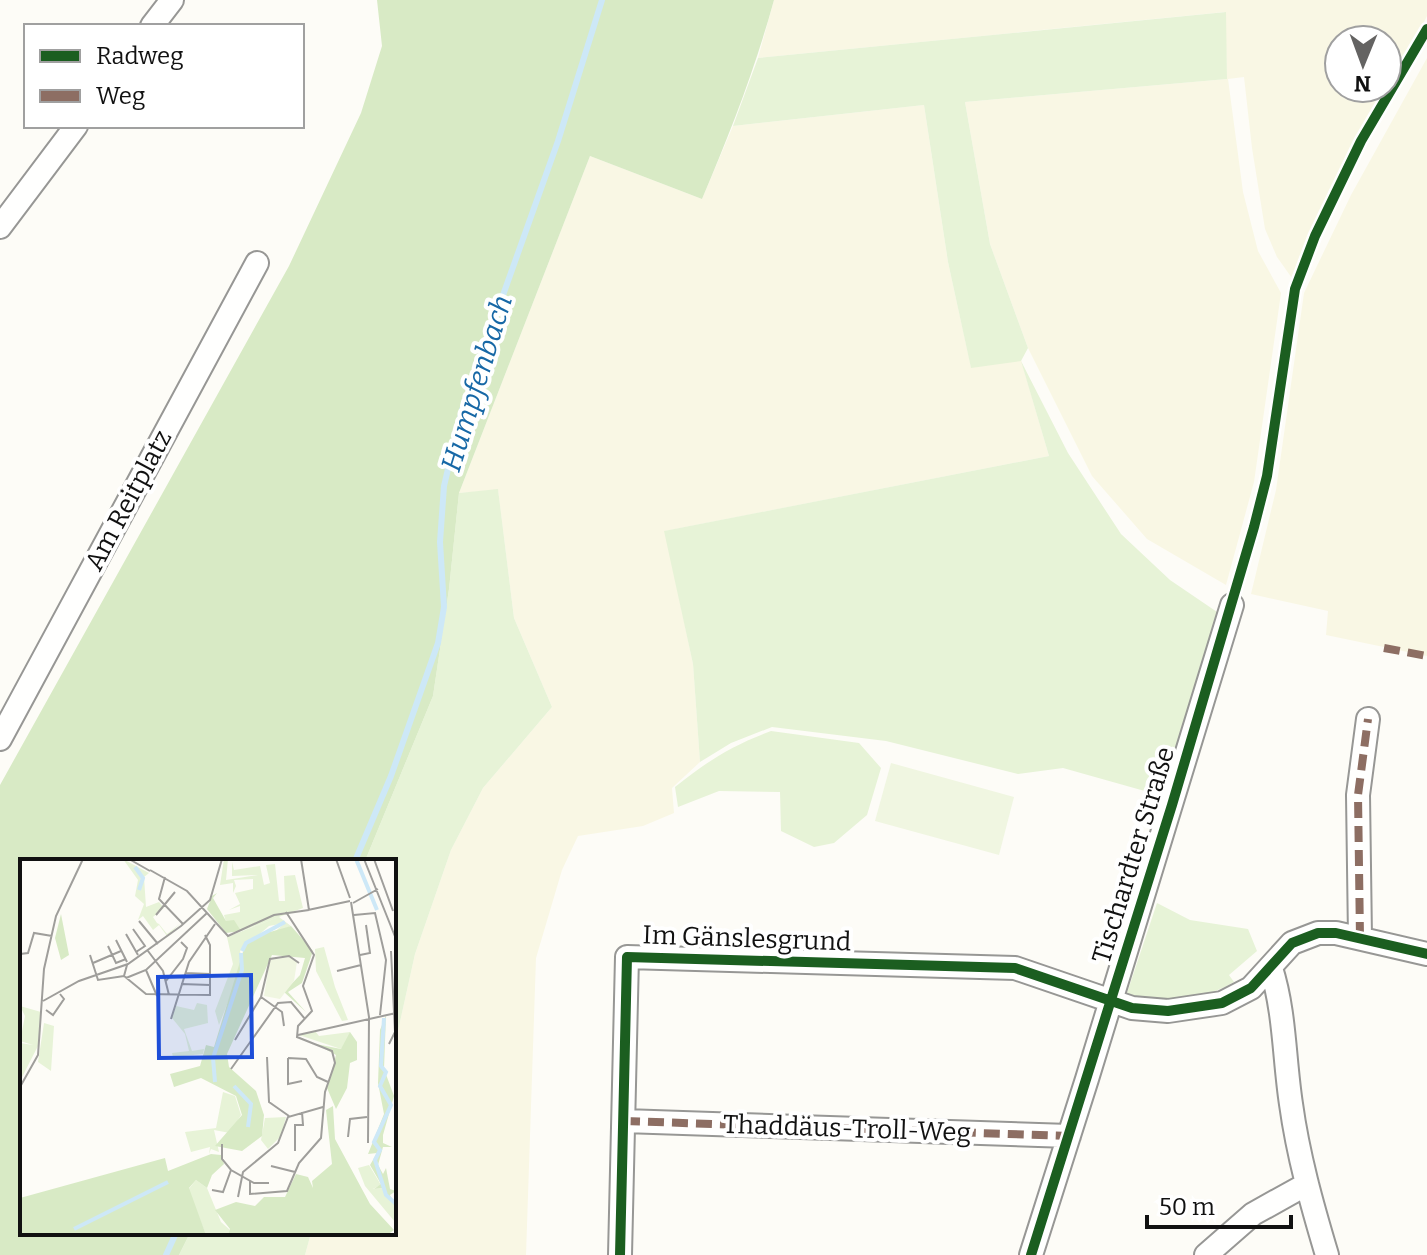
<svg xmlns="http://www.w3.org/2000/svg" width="1427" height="1255" viewBox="0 0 1427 1255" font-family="Bitter,serif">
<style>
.farmland{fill:#f9f7e4;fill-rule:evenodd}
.green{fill:#e7f3d7}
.forest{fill:#d8eac5}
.pitch{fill:#f0f6e1}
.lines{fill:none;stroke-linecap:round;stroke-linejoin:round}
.stream{stroke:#cde8f7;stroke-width:6}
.minor-casing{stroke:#979795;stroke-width:26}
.minor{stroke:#fffffe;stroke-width:22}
.quiet{stroke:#8d6e63;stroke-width:8;stroke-dasharray:16 8;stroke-linecap:butt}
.cycleway-casing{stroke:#fff;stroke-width:15}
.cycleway{stroke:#1b5e20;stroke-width:10}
.labels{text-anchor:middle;stroke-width:8;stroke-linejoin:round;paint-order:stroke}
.street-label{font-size:26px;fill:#111;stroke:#fff}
.water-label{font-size:28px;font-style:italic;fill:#1768a6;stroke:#fff}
.inset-river{fill:none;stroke:#cde8f7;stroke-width:4}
.inset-road{fill:none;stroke:#9f9e9b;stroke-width:2}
.view{fill:#1d4ed8;fill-opacity:0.15;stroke:#1d4ed8;stroke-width:4}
.inset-edge{fill:none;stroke:#111;stroke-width:4}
</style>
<rect width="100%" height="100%" fill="#fdfcf7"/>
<path class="farmland" d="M 774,0 L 1427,0 L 1427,16 L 1294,281 L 1277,257 L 1265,229 L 1252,148 L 1244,77 L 1228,79 L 1243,192 L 1258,251 L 1281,293 L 1254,482 L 1226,585 L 1147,539 L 1092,476 L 1028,348 L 990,244 L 965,102 L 1227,79 L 1225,12 L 758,58 ZM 1339,40 L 1387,40 L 1387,88 L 1339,88 Z
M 1427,58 L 1427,656 L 1326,635 L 1328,611 L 1251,594 L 1276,490 L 1304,293 L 1351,195 Z
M 924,105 L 948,262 L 971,367 L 1021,360 L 1049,456 L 665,531 L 693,664 L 700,762 L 672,788 L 674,813 L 643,826 L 578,836 L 562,870 L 536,958 L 526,1255 L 305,1255 L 311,1233 L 394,1233 L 394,1049 L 415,954 L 451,850 L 483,788 L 552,707 L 514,618 L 498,490 L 459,493 L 590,156 L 702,199 L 733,126 Z"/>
<path class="green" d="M 1226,12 L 1227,79 L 965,102 L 990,244 L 1028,348 L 1021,361 L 1068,453 L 1121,534 L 1170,580 L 1220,614 L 1166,797 L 1063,768 L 1018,774 L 886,741 L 772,727 L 731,743 L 700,762 L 693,664 L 664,531 L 1049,456 L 1021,361 L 971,368 L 948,262 L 924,105 L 733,126 L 758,58 Z
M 498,489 L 514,618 L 552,707 L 483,788 L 451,850 L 415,954 L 394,1049 L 394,861 L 365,861 L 433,696 L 449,589 L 459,493 Z
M 771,731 L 859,743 L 881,768 L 867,815 L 834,843 L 814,847 L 781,831 L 780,792 L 719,791 L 678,807 L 675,787 C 709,760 731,746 771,731 Z
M 1157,903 L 1190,920 L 1248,929 L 1257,951 L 1229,975 L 1234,982 C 1203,1001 1168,999 1133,998 L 1126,996 Z
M 190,1233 L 311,1233 L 305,1255 L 179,1255 Z"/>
<path class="forest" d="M 377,0 L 774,0 C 755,69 730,133 702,199 L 590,156 L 459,493 L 449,589 L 433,696 L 365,861 L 22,861 L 22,1233 L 190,1233 L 179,1255 L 0,1255 L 0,785 L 289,266 L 361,113 L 382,46 Z"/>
<path class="pitch" d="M 891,763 L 1014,797 L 999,855 L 875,821 Z"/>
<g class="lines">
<path class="stream" d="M 355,861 L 391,776 L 438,643 L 444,607 L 440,542 L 444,486 L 462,410 L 558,141 L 602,0
M 166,1255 L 176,1233"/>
<g class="minor-casing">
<path id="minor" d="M 152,26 L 172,0
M 0,227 L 76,126
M 0,739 L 257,263
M 1360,938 L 1358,795 L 1368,719
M 1271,968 C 1285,1012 1284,1058 1291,1104 C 1298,1155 1312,1205 1327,1255
M 624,1121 L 1069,1136
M 620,1255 L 627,957 L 1015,968 L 1132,1008 L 1168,1011 L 1222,1003 L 1251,988 L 1292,943 L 1318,933 L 1336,933 L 1427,954
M 1031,1255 L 1087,1079 L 1232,605
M 1206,1255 L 1253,1214 L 1307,1184"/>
</g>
<use href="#minor" class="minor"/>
<path class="quiet" d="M 1384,648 L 1427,656
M 1360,938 L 1358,795 L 1368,719
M 624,1121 L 1069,1136"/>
<g class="cycleway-casing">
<path id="cycleway" d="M 620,1255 L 627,957 L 1015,968 L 1132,1008 L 1168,1011 L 1222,1003 L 1251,988 L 1292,943 L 1318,933 L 1336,933 L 1427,954
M 1031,1255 L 1172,805 L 1254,527 L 1267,476 L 1295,289 L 1315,236 L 1361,141 L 1427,29"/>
</g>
<use href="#cycleway" class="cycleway"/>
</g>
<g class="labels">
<g class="street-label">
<text transform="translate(128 500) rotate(-62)" y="9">Am Reitplatz</text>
<text transform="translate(1133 855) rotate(-73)" y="9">Tischardter Straße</text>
<text transform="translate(747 938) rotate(2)" y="9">Im Gänslesgrund</text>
<text transform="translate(847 1128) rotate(2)" y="9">Thaddäus-Troll-Weg</text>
</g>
<g class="water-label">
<text transform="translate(476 383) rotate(-73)" y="10">Humpfenbach</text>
</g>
</g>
<g transform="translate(20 859)">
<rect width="376" height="376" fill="#fdfcf7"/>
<path d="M 103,0 L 129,14 L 124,18 L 126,48 L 139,43 L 144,49 L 133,58 L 137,64 L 139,65 L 147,75 L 161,64 L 147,77 L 139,66 L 133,71 L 123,57 L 118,61 L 124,45 L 115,37 L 118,21 ZM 204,0 L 208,0 L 206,21 L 238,16 L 212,17 L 212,3 L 214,11 L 240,7 L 244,26 L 250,24 L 246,6 L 255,5 L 259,42 L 265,42 L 264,17 L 275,16 L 283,49 L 221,72 L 206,63 L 204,56 L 220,53 L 220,47 L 209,51 L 220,45 L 215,34 L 233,30 L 233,20 L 214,21 L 216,27 L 213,34 L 213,24 L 200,26 ZM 259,58 L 271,67 L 252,75 L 265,64 L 249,67 L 220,92 L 223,105 L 199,166 L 195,152 L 213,105 L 207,78 ZM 304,88 L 315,128 L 328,161 L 322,162 L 296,112 L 295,90 ZM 177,144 L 187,146 L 188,164 L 164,170 L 172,192 L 184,190 L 183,195 L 153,198 L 152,194 L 169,192 L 165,175 L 152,159 L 156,147 L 174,151 ZM 0,147 L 21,153 L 18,187 L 0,222 L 0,184 L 13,186 L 0,182 L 5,157 ZM 24,164 L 34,167 L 31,212 L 18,203 ZM 295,172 L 299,177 L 330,173 L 328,184 L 321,190 L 279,176 ZM 203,233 L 215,237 L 221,256 L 210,274 L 194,271 L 199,293 L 191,290 L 189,295 L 190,288 L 171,293 L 165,273 L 196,269 ZM 266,258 L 261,277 L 248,290 L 241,281 L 245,259 ZM 349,306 L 361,326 L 353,330 L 363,329 L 376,349 L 375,363 L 345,327 L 338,309 ZM 176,321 L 187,329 L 201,363 L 210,371 L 208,376 L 186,376 L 168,331 Z" fill="#e7f3d7"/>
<path d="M 197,34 L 193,39 L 206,62 L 214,61 L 221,72 L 206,74 L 187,50 L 192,37 ZM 41,55 L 49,96 L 41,101 L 35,79 ZM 265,64 L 250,73 L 271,67 L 293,92 L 282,124 L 268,133 L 286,153 L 264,133 L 280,116 L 285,99 L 252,96 L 207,195 L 209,208 L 236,232 L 244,256 L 242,277 L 222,292 L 195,287 L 222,256 L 216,237 L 181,219 L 154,228 L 150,215 L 180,207 L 186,186 L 194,188 L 226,83 ZM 366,156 L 364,210 L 374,237 L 363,276 L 363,284 L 372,288 L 363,288 L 358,306 L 363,315 L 366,309 L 370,330 L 376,332 L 370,336 L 376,349 L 362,329 L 354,330 L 361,325 L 350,306 L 357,294 L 348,295 L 364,255 L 358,224 L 360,171 ZM 330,173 L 337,183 L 337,201 L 330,204 L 327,229 L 316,250 L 307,229 L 316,196 L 296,185 L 321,190 ZM 313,247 L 315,280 L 350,345 L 374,371 L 367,376 L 208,376 L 210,370 L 195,351 L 216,343 L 235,347 L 244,338 L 265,338 L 276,315 L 288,318 L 293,329 L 292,322 L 312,305 L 306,251 ZM 191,295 L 201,296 L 204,305 L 192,316 L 187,329 L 176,321 L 169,329 L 186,376 L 0,376 L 0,339 L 145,299 L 148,312 Z" fill="#d8eac5"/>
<path d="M 270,98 L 277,103 L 274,122 L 260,140 L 244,137 L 250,101 Z" fill="#f0f6e1"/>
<path class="inset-river" d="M 336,0 L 357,51M 115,8 L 123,19 L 119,31M 222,92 L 226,84 L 265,63M 364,159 L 361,207 L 366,213 L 360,227 L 371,246 L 354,283 L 360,291 L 355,301 L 366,336 L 376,345M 195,223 L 193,199 L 222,111 L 221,94M 214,227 L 231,245 L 228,268M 54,370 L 148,323"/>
<path class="inset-road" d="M 109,0 L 130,12M 281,0 L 289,51M 316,0 L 330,39M 344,0 L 376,80M 354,0 L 373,52M 130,11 L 167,32 L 208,77 L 254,56 L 289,51M 145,18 L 139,40 L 163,65M 331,43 L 349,158 L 348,284M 333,44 L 358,30M 288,51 L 330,42M 136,56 L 155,33M 334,56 L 355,54 L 366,101 L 360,156M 119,62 L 138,85M 113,70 L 125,87 L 116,93M 106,75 L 118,96M 96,81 L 107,103M 88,87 L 96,104 L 106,100M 128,92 L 143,112 L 149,136M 0,95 L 8,94 L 14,74 L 32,77M 70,96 L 78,121 L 104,117M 340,96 L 350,94 L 346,66M 73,104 L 101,92M 107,106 L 104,117 L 126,135 L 190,136 L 190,86 L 185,76M 126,111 L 137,137M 317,112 L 341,106M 165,114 L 190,115M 106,119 L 126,111 L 187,54M 146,122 L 163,100 L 167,89 L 161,83M 161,125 L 190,126M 241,138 L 250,100 L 269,97 L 279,104M 241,138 L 262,153 L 264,167M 23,142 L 59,122 L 108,105 L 161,67 L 190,41 L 202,0M 26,151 L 33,156 L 44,140 L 40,135M 151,160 L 169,103 L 195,65M 278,176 L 376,154M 215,181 L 241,138M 369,185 L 375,173 L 371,92M 247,198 L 249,243 L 269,257M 268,199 L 286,200 L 297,218 L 308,223M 268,199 L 268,225 L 282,222M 211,210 L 258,144 L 271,143 L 285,160M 0,228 L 18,196 L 24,110 L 36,57 L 63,0M 328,278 L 330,260 L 347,258M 202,285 L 202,300 L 211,311 L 234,324 L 249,324M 275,292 L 275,266 L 283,266 L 282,253M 251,307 L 275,313M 230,322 L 230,335 L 267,332 L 279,304 L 301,279 L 305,233 L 315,204 L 312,192 L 277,178 L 278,167 L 292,152 L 283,127 L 294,96 L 266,53M 192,331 L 203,333 L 211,311M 218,338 L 223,313 L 258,284 L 268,258 L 303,248"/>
<path class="view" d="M 231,116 L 232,198 L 139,199 L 138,118 Z"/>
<rect width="376" height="376" class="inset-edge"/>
</g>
<rect x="24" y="24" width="280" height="104" fill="#ffffff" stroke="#a0a0a0" stroke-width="2"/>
<rect x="40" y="50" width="40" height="12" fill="#1b5e20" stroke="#a0a0a0" stroke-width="2"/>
<text x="96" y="64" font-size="24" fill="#111111">Radweg</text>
<rect x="40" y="90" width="40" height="12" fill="#8d6e63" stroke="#a0a0a0" stroke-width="2"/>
<text x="96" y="104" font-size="24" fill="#111111">Weg</text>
<g transform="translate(1363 64) rotate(181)"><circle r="38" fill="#ffffff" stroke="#a0a0a0" stroke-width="2"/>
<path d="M0-6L14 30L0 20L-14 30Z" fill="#646362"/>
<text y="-12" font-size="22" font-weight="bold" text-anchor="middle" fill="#111111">N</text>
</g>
<path d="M1147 1215v12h144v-12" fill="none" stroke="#111111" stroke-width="4"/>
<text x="1159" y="1215" font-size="24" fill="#111111" stroke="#ffffff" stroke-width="6" paint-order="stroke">50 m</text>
</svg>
